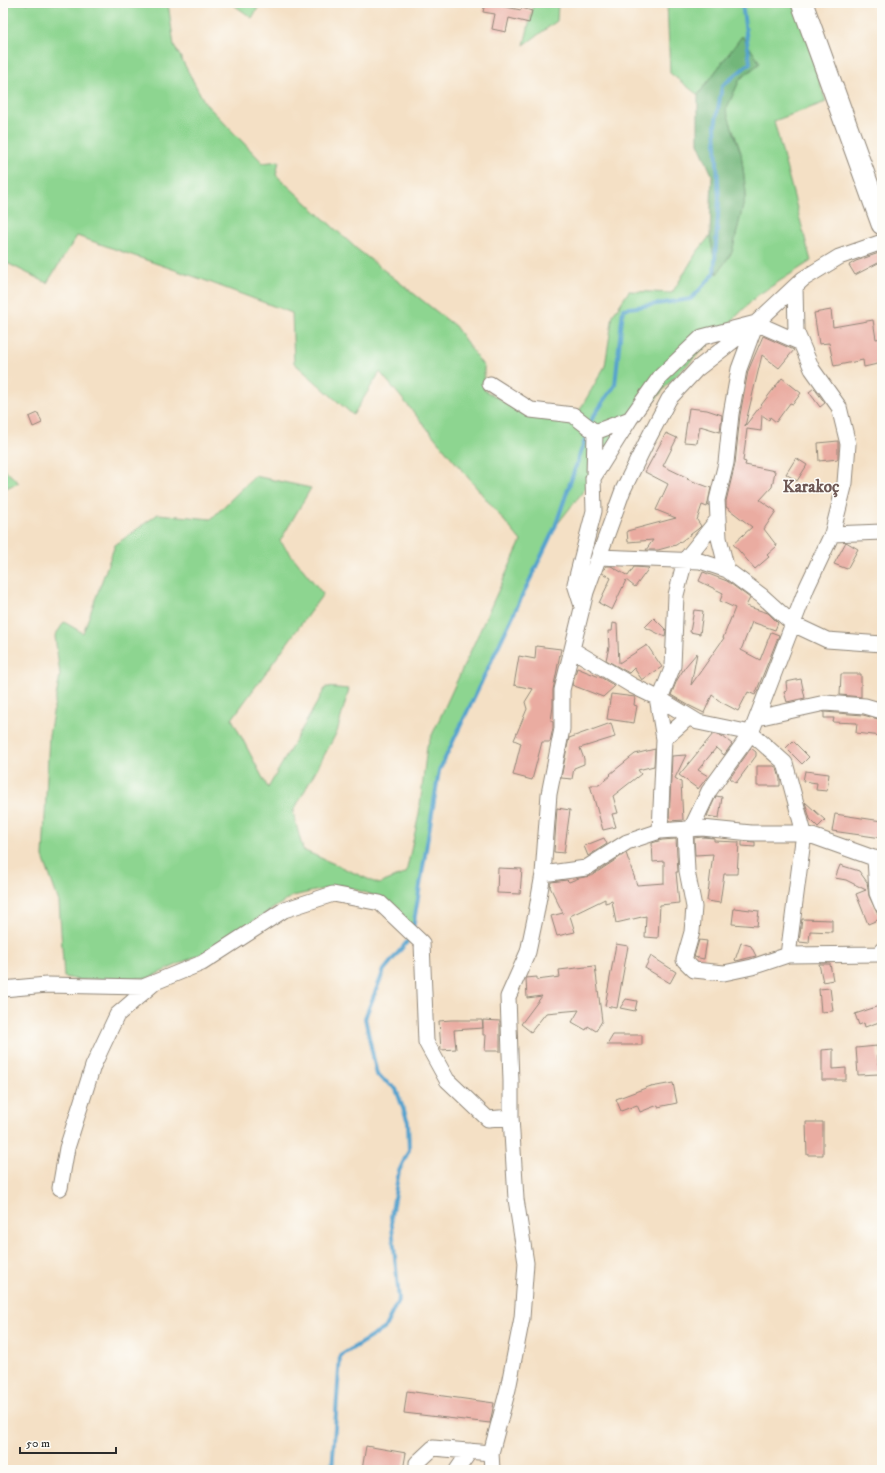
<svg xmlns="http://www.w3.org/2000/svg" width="885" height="1473" viewBox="0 0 885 1473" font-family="'IM FELL DW Pica',serif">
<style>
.green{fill:#8dd590;stroke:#5c805e}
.forest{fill:#72b67a;stroke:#4e7052}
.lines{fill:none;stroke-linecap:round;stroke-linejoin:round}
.stream{stroke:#54a2cd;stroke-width:4}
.building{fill:#eaaca1}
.street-casing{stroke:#908678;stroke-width:17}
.secondary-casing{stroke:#908678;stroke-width:23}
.street{stroke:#fff;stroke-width:15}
.secondary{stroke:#fff;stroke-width:21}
.labels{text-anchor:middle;stroke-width:3;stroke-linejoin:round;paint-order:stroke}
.quarter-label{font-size:17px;font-weight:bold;fill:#6e5854;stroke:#fdfcf7}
</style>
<rect width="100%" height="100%" fill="#fdfcf7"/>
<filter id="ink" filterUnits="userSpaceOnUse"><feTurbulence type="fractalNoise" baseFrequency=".025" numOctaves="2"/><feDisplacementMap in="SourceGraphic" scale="8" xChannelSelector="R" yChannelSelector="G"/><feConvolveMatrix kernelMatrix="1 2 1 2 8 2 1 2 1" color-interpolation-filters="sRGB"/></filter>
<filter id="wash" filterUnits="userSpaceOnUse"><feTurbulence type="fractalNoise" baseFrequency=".012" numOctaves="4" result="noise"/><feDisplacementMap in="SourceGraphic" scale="16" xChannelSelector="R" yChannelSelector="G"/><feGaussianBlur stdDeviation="0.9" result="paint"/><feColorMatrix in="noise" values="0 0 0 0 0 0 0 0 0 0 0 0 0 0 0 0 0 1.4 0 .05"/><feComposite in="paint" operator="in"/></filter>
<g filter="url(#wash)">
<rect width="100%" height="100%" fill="#f4e0c5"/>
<path class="green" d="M 3,3 L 168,3 L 174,45 L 205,103 L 263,163 L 279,161 L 276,175 L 357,249 L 455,326 L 484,367 L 484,390 L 531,417 L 571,420 L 590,435 L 589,484 L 555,527 L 439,771 L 413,928 L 382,898 L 341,885 L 293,896 L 203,953 L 148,978 L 79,980 L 64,977 L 59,902 L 43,857 L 49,735 L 60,675 L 55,636 L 64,622 L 83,633 L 115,545 L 158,514 L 211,519 L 255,476 L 311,488 L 280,541 L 323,594 L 232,719 L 268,788 L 326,687 L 349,689 L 337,732 L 293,812 L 303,850 L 379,884 L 406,873 L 419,814 L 427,746 L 521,541 L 380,372 L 353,415 L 294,363 L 292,313 L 201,279 L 77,236 L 47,283 L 3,261 Z
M 231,3 L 261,3 L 252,18 Z
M 534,3 L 558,3 L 557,21 L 524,45 Z
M 667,3 L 794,3 L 803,25 L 826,102 L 774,121 L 811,261 L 758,295 L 667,385 L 593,478 L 595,432 L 578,413 L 605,366 L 613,315 L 629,291 L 672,293 L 697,252 L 710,236 L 717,274 L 732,252 L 746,193 L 741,153 L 726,110 L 740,79 L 760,63 L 742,36 L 698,95 L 670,73 Z
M 3,468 L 19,483 L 3,489 Z"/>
<path class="forest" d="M 742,36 L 760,63 L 740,79 L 726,110 L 741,153 L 746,193 L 732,252 L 717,274 L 710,236 L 712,175 L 698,143 L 698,95 Z"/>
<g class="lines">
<path class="stream" d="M 590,424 L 593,417 L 615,385 L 623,309 L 691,299 L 714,274 L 719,200 L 715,126 L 722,86 L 750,63 L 742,3
M 413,928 L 439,771 L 555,527 L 588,431
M 332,1470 L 340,1356 L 384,1329 L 399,1299 L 391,1216 L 399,1171 L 409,1150 L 408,1122 L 396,1089 L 377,1075 L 365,1018 L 384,970 L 411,937"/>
</g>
<g id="blocks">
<path class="building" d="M 485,3 L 521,10 L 522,8 L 532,11 L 529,23 L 509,18 L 506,32 L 492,29 L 495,14 L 483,12 Z
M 882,252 L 882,261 L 855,275 L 849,265 L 856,261 Z
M 831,310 L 833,327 L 873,320 L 876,339 L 882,338 L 882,363 L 864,367 L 863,360 L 834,366 L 829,343 L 819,344 L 814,313 Z
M 763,336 L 794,350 L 779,368 L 762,355 L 745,426 L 782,378 L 801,393 L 793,404 L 790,403 L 776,422 L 770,417 L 769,420 L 762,415 L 761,431 L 747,429 L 743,461 L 746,462 L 745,465 L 775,471 L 772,487 L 760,500 L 776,511 L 764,529 L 777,546 L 767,555 L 769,557 L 755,569 L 733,544 L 752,527 L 726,507 L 726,501 L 735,464 L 740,415 L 748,371 Z
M 814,388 L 825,403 L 820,407 L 809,392 Z
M 689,408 L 707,410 L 722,415 L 720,432 L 700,426 L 697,443 L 684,442 Z
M 38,413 L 42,423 L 33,427 L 29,417 Z
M 666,433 L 677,438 L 663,466 L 688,478 L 687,479 L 711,488 L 707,507 L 702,505 L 697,520 L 701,526 L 698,529 L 676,545 L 658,550 L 646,550 L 653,540 L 628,542 L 627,531 L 676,518 L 656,510 L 668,484 L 645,472 Z
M 838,441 L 838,459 L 819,461 L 818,443 Z
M 796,458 L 807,465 L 797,481 L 786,474 Z
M 846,542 L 858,549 L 847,569 L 834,564 Z
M 606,566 L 611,566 L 628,576 L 634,567 L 649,568 L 635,587 L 626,580 L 612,610 L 599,603 L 611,578 L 602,573 Z
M 703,572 L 727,581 L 750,598 L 746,606 L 768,613 L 778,623 L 775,630 L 752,622 L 741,650 L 760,660 L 771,632 L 779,635 L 755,695 L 748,692 L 738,711 L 721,702 L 712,695 L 704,713 L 688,705 L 671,695 L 677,680 L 685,667 L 697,653 L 691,685 L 724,638 L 723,638 L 735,608 L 720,601 L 723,593 L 699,581 Z
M 694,610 L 703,611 L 700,634 L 690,632 Z
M 654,618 L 666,630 L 665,637 L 645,627 Z
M 613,623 L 617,624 L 619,663 L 647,645 L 662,667 L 642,680 L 634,668 L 629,673 L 606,660 L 609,647 L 608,631 L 612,631 Z
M 536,646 L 561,649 L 553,690 L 553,706 L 551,721 L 553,722 L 553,728 L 550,742 L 542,742 L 532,780 L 513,775 L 521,743 L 514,740 L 527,709 L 525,702 L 533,689 L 514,685 L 519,656 L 535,659 Z
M 577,668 L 602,678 L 615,686 L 603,697 L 572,685 Z
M 841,674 L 861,674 L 861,697 L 840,695 Z
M 801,679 L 805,698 L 787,702 L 784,692 L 787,691 L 786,682 Z
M 611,694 L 635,697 L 634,705 L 637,706 L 634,723 L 607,719 Z
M 824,712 L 863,715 L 882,720 L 882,736 L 856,733 L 857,723 L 833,722 L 834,718 L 824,718 Z
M 611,723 L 615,737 L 580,748 L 584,759 L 584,764 L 574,768 L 572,779 L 561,778 L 569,738 Z
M 713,734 L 722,736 L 732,744 L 724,755 L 716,748 L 698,770 L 708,776 L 698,789 L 679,775 Z
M 793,741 L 809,757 L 802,764 L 786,748 Z
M 751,748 L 756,752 L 756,756 L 736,783 L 730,778 Z
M 655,749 L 654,766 L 638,770 L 641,774 L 613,796 L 618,813 L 612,814 L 616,827 L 603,830 L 590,785 L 599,785 L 611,775 L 610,774 L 635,754 Z
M 686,755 L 675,778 L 681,782 L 683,820 L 669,821 L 672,756 Z
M 757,766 L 774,766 L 777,768 L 780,779 L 780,786 L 757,786 Z
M 805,771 L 829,774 L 827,791 L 816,790 L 817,783 L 803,781 Z
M 716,796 L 722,797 L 719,818 L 707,816 Z
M 805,802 L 825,820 L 818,827 L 810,819 Z
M 557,808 L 570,810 L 564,853 L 554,852 Z
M 835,814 L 882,821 L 882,838 L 832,831 Z
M 702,837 L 714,838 L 714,841 L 739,842 L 737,874 L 724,874 L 720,903 L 707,901 L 713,854 L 695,855 L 694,838 Z
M 604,838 L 607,844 L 588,856 L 584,846 Z
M 676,839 L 678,872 L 676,872 L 679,903 L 660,905 L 658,938 L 645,937 L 646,916 L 616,923 L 612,901 L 605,903 L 605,899 L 570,916 L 575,932 L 557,936 L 551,916 L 563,913 L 550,887 L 551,882 L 567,880 L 569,882 L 579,878 L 591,876 L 626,853 L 637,885 L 664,883 L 664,861 L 653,862 L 652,843 L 662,840 Z
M 742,841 L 755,842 L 755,847 L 742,846 Z
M 840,865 L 859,871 L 867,882 L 869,896 L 880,919 L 868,924 L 856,894 L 866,890 L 846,880 L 835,878 Z
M 498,868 L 522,869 L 520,894 L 497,893 Z
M 734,908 L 759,911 L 757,926 L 732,924 Z
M 802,919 L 832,920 L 832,932 L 810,931 L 809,943 L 799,942 Z
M 699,940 L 707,941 L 704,959 L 694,957 Z
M 741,943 L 751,946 L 756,956 L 736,961 L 735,960 Z
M 616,944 L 628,946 L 617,1008 L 605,1006 Z
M 651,956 L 676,972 L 670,983 L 645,968 Z
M 819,964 L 830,964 L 833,980 L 823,982 Z
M 595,966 L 602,1021 L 596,1031 L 588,1026 L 586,1030 L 572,1022 L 579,1010 L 546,1013 L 531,1032 L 521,1024 L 542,996 L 527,998 L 526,978 L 537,977 L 537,980 L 560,977 L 559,970 Z
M 830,988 L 833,1011 L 821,1012 L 819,989 Z
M 626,999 L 637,1001 L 635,1011 L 620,1008 Z
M 882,1005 L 882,1021 L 865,1027 L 864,1023 L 859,1025 L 855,1014 Z
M 451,1020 L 482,1020 L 483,1028 L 454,1030 L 456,1049 L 441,1050 L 439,1021 Z
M 483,1020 L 500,1021 L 500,1051 L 485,1051 L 486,1035 L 483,1035 Z
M 613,1035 L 642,1035 L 642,1045 L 607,1045 Z
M 877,1046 L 879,1074 L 858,1075 L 856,1048 Z
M 833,1049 L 833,1069 L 846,1068 L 846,1080 L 822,1080 L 822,1050 Z
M 673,1083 L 677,1103 L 658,1107 L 658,1105 L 640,1112 L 637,1105 L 621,1111 L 616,1099 L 651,1086 L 651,1087 Z
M 806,1122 L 823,1122 L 823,1155 L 807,1155 Z
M 407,1391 L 494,1403 L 490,1423 L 404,1413 Z
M 366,1446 L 406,1453 L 403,1470 L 362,1470 Z"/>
</g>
</g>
<g filter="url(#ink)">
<use href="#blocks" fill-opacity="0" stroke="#908678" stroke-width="1"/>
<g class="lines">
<g class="street-casing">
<path id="street" d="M 490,384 L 531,410 L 573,415 L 595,432 L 594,477
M 595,432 L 630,419
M 832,534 L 882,532
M 599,557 L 700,561 L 727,570 L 762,596 L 793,624 L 827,640 L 882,644
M 727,570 L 719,538 L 717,500 L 726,463 L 731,414 L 739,369 L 756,323
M 582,606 L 575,584 L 594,511 L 593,478 L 630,419 L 660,377 L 702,337 L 756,323 L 801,343
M 573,650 L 633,686 L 660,699 L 698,722 L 751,733 L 785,763 L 804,833 L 788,955
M 657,697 L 664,739 L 689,717
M 660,699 L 673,666 L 676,595 L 685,560 L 718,519
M 757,718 L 825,703 L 865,706 L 882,711
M 685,829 L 687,871 L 694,907 L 692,932 L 684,960 L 694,970 L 724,973 L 752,967 L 788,955 L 879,954 L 882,950
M 691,829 L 709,791 L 751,733 L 807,587 L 832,534 L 845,483 L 848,444 L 839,407 L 812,369 L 796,331 L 795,287
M 660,831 L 664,739
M 875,858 L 877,893 L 882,905
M 543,874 L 586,868 L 627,842 L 660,831 L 702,828 L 751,833 L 804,833 L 882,861
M 3,989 L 47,985 L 143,987 L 202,963 L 284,910 L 333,894 L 380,903 L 422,943 L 426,1042 L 447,1080 L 488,1119 L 511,1117
M 60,1188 L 67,1148 L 93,1066 L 117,1015 L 153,984
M 491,1453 L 492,1470
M 419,1470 L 417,1463 L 433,1448 L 491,1453 L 508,1389 L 522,1318 L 526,1263 L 516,1199 L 511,1117 L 511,1081 L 508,997 L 528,952 L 536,914 L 543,874 L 549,794 L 562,729 L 562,690 L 586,592 L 623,490 L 647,441 L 669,399 L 697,369 L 756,323 L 803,279 L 839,257 L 882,242
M 457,1470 L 470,1451"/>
</g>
<g class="secondary-casing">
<path id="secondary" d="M 802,3 L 882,224"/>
</g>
<use href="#street" class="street"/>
<use href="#secondary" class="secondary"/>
</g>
</g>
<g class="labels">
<g class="quarter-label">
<text x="811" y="492">Karakoç</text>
</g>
</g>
<rect width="885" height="1473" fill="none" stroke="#fdfcf7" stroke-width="16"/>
<path d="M20 1447v6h96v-6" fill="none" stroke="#2b2b2b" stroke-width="2"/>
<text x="26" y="1447" font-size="12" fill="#2b2b2b" stroke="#fdfcf7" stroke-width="3" paint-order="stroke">50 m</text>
</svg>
